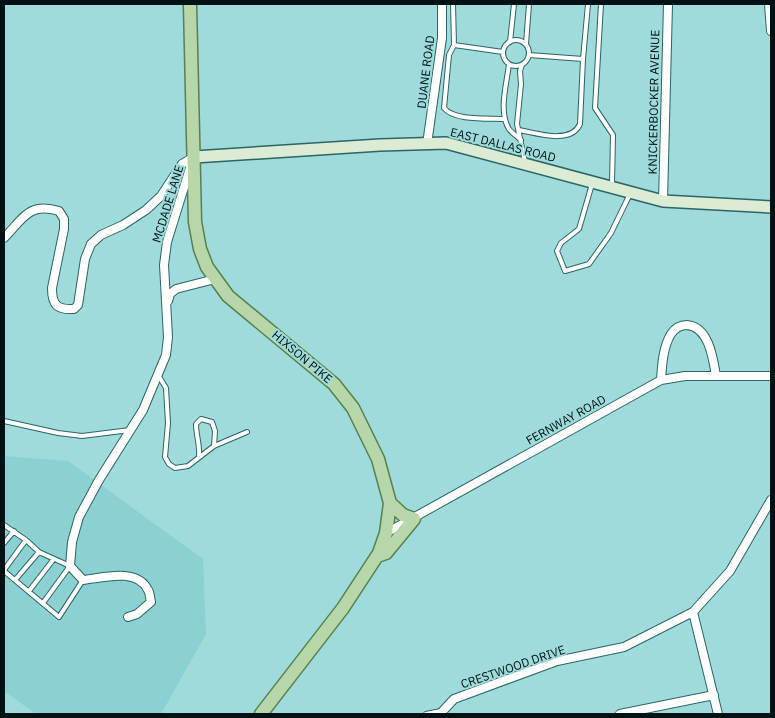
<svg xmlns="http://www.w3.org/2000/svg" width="775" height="718" viewBox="0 0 775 718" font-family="'IBM Plex Sans',sans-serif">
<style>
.built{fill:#8bd1d2}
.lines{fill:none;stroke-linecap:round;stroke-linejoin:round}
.lane-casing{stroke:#2b6566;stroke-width:6}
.street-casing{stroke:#2b6566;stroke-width:10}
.secondary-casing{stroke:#2b6566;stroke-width:14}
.primary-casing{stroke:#58804f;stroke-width:15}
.lane{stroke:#fff;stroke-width:4}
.street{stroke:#fff;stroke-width:8}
.secondary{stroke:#dbebd4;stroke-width:11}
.primary{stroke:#b7d6a9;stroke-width:12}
.labels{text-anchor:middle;stroke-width:4;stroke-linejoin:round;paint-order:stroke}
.street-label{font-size:12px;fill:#001213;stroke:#9fdbdb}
</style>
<rect width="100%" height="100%" fill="#9fdbdb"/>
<path class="built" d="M 4,456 L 68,461 L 203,559 L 206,634 L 161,714 L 36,714 L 4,691 Z"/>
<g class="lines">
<g class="lane-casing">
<path id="lane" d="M 453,4 L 454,45 L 449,55 L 444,108 C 454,121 489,118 505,119
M 601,4 L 595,108 L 613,135 L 612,185
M503 53a13 13 0 1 1 26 0a13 13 0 1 1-26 0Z
M 510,42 L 514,4
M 526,44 L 529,4
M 454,45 L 503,52
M 529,55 L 583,59
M 509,64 C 507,83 498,111 509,129 C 512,133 517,136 521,140
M 522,65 L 520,71 L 521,84 L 517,124 L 525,162
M 519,130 C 536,133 571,145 580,124 L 583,59 L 588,4
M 592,184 L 579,229 L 561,243 L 557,251 L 565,271 L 589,264 L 611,233 L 630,194
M 158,375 L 166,388 L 168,423 L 165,457 L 169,464 L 175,468 L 188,466 L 214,446 L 247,432
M 4,421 L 58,433 L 82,436 L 130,430
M 199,456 C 200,445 196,435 196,424 L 201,419 L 212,422 L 215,431 L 214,446
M 4,525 L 26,540 L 39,552 L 70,566 L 43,603
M 4,543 L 14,531
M 4,570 L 26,540
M 4,571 L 59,617 L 83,580
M 15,580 L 39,552
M 29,591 L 53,560
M 426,714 L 441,711"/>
</g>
<g class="street-casing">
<path id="street" d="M 769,4 L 771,31
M 427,144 L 442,38 L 442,4
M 663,201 L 668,4
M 4,238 C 23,219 28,202 59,211 L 64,219 L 64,229 L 52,288 C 52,305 57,310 74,309 L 78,305 L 85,259 L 91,244 L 101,235 L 123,225 L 146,210 L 161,196 L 182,164 L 194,157
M 168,301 L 170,294 L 176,289 L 215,279
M 661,380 C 662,365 663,347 671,334 C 675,328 680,325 687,325 C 709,327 713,358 716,376
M 386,533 L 661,380 L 685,376 L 771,376
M 693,612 L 718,714
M 128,617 L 137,614 L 151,602 C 150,598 150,593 148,590 C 137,567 102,578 83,580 L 70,566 L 72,542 L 79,517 L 99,480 L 143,410 L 166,355 L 168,337 L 164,265 L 167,242 L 190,168
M 440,714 L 454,699 L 557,661 L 624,647 L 693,612 L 730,571 L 771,500
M 620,714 L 714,695"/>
</g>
<g class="secondary-casing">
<path id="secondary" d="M 194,157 L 380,145 L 446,143 L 663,201 L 771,207"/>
</g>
<g class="primary-casing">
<path id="primary" d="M 190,4 L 195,222 L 200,249 L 207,267 L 228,296 L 334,384 L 353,408 L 378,459 L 390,503 L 386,533 L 379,553 L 343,608 L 261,714
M 377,556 L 386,553 L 414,519 L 403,515 L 390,503"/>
</g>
<use href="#lane" class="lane"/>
<use href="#street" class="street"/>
<use href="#secondary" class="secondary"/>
<use href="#primary" class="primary"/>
</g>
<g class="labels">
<g class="street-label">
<text transform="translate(426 72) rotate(-83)" y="4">DUANE ROAD</text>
<text transform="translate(654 102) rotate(-89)" y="4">KNICKERBOCKER AVENUE</text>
<text transform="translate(503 145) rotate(14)" y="4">EAST DALLAS ROAD</text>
<text transform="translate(168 204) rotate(-73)" y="4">MCDADE LANE</text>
<text transform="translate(302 357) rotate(40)" y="4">HIXSON PIKE</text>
<text transform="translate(566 420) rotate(-29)" y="4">FERNWAY ROAD</text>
<text transform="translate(513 667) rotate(-19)" y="4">CRESTWOOD DRIVE</text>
</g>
</g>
<rect width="775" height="718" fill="none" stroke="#001213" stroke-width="10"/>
</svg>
